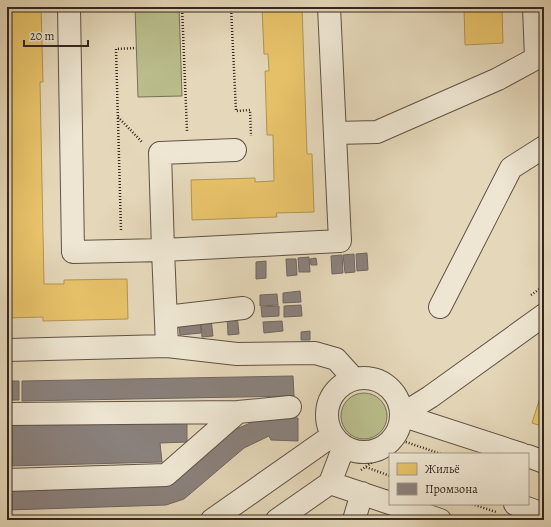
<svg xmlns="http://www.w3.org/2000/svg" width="551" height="527" viewBox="0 0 551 527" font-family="Alegreya,serif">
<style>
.green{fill:#babd8c;stroke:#777256}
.homes{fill:#e9c46a;stroke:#b39554}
.industry{fill:#8a817c;stroke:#706660}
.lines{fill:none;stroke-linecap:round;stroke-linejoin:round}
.minor-casing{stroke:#605246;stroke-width:24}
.path{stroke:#34261f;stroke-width:2.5;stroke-dasharray:1 2;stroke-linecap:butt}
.minor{stroke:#eee6d2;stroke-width:22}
</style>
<rect width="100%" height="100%" fill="#e5d8ba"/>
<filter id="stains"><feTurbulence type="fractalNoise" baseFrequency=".005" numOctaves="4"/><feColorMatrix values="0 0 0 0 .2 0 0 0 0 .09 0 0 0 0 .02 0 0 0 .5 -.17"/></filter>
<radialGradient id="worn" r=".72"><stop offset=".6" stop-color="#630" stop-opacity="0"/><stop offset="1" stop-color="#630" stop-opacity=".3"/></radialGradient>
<path class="green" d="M 135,7 L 179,7 L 182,96 L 138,97 Z
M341 416a23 23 0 1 1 46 0a23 23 0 1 1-46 0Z"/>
<path class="homes" d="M 7,7 L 41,7 L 43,82 L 40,82 L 44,284 L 64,284 L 64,280 L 127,279 L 128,319 L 43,321 L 43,317 L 7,318 Z
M 262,7 L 302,7 L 307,154 L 312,154 L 314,212 L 276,213 L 277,217 L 192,220 L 191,180 L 255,178 L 255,182 L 274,181 L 273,135 L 267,135 L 265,71 L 269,71 L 268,54 L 264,54 Z
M 464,7 L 502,7 L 503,43 L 465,45 Z
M 543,388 L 544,388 L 544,427 L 532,423 Z"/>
<path class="industry" d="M 367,253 L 368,270 L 357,271 L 356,254 Z
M 354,254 L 355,272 L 345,273 L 343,255 Z
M 342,255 L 343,273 L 332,274 L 331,256 Z
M 309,257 L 310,272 L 299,272 L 298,258 Z
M 316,258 L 317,265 L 311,265 L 310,259 Z
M 286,259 L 296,259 L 297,275 L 287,276 Z
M 266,261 L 266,278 L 256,279 L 256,262 Z
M 300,291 L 301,302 L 283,303 L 283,293 Z
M 277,294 L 278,305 L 260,306 L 260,295 Z
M 301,305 L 302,316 L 284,317 L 284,306 Z
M 279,306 L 279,316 L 262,317 L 261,307 Z
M 237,314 L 239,334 L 228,335 L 227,315 Z
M 200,318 L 201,333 L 180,335 L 178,320 Z
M 211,319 L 213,336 L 202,337 L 201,320 Z
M 282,321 L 283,331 L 264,333 L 263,322 Z
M 310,331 L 310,340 L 301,340 L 301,332 Z
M 293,376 L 294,396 L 22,401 L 22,381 Z
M 7,381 L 19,381 L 19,400 L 9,400 L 9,402 L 7,402 Z
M 262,418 L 298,418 L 298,441 L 271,440 L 269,436 L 244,448 L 184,499 L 166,505 L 7,510 L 7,489 L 174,481 L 234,430 Z
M 187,421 L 187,442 L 160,443 L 162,462 L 9,466 L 8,424 Z
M 12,519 L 24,519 L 24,520 L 12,520 Z"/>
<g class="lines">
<g class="minor-casing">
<path id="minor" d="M 69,7 L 73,252 L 163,250 L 160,153 L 235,150
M 534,7 L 536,58
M 335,133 L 377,132 L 498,79 L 544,54
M 440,307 L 511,168 L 544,147
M 166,317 L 243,308
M 167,346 L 237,354 L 315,353 L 336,359 L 354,379
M 7,350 L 167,346 L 163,250 L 340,241 L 329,7
M327 415a37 37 0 1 1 74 0a37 37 0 1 1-74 0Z
M 7,414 L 238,412 L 290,407
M 401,415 L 430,397 L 544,315
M 401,415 L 521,454
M 528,456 L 544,462
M 7,480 L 166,475 L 238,412
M 330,483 L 390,503
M 393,504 L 440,520
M 515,504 L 544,514
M 212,520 L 333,435
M 277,520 L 330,483 L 344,446
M 354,520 L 362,493"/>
</g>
<path class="path" d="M 182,7 L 187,131
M 231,7 L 236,111 L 250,110 L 251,136
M 118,117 L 142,142
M 121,230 L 116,49 L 136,48
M 531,295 L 544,286
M 403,441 L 441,454
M 366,467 L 390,476
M 361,470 L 404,440
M 472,504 L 496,512
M 320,516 L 321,519 L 324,520"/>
<use href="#minor" class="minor"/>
</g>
<rect width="551" height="527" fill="none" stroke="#e5d8ba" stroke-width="24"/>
<rect x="8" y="8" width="535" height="511" fill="none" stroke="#34261f" stroke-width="2"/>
<rect x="12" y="12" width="527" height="503" fill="none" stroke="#34261f"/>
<rect x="389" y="453" width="140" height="52" fill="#eee6d2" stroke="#a4998a"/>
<rect x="397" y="463" width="20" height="12" fill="#e9c46a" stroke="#a4998a"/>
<text x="425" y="473" font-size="12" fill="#34261f">Жильё</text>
<rect x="397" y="483" width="20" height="12" fill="#8a817c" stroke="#a4998a"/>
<text x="425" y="493" font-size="12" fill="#34261f">Промзона</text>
<path d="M24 40v6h64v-6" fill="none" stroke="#34261f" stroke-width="2"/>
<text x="30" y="40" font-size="12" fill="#34261f" stroke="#eee6d2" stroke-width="3" paint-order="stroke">20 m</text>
<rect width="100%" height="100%" filter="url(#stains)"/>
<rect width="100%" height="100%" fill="url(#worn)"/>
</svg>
